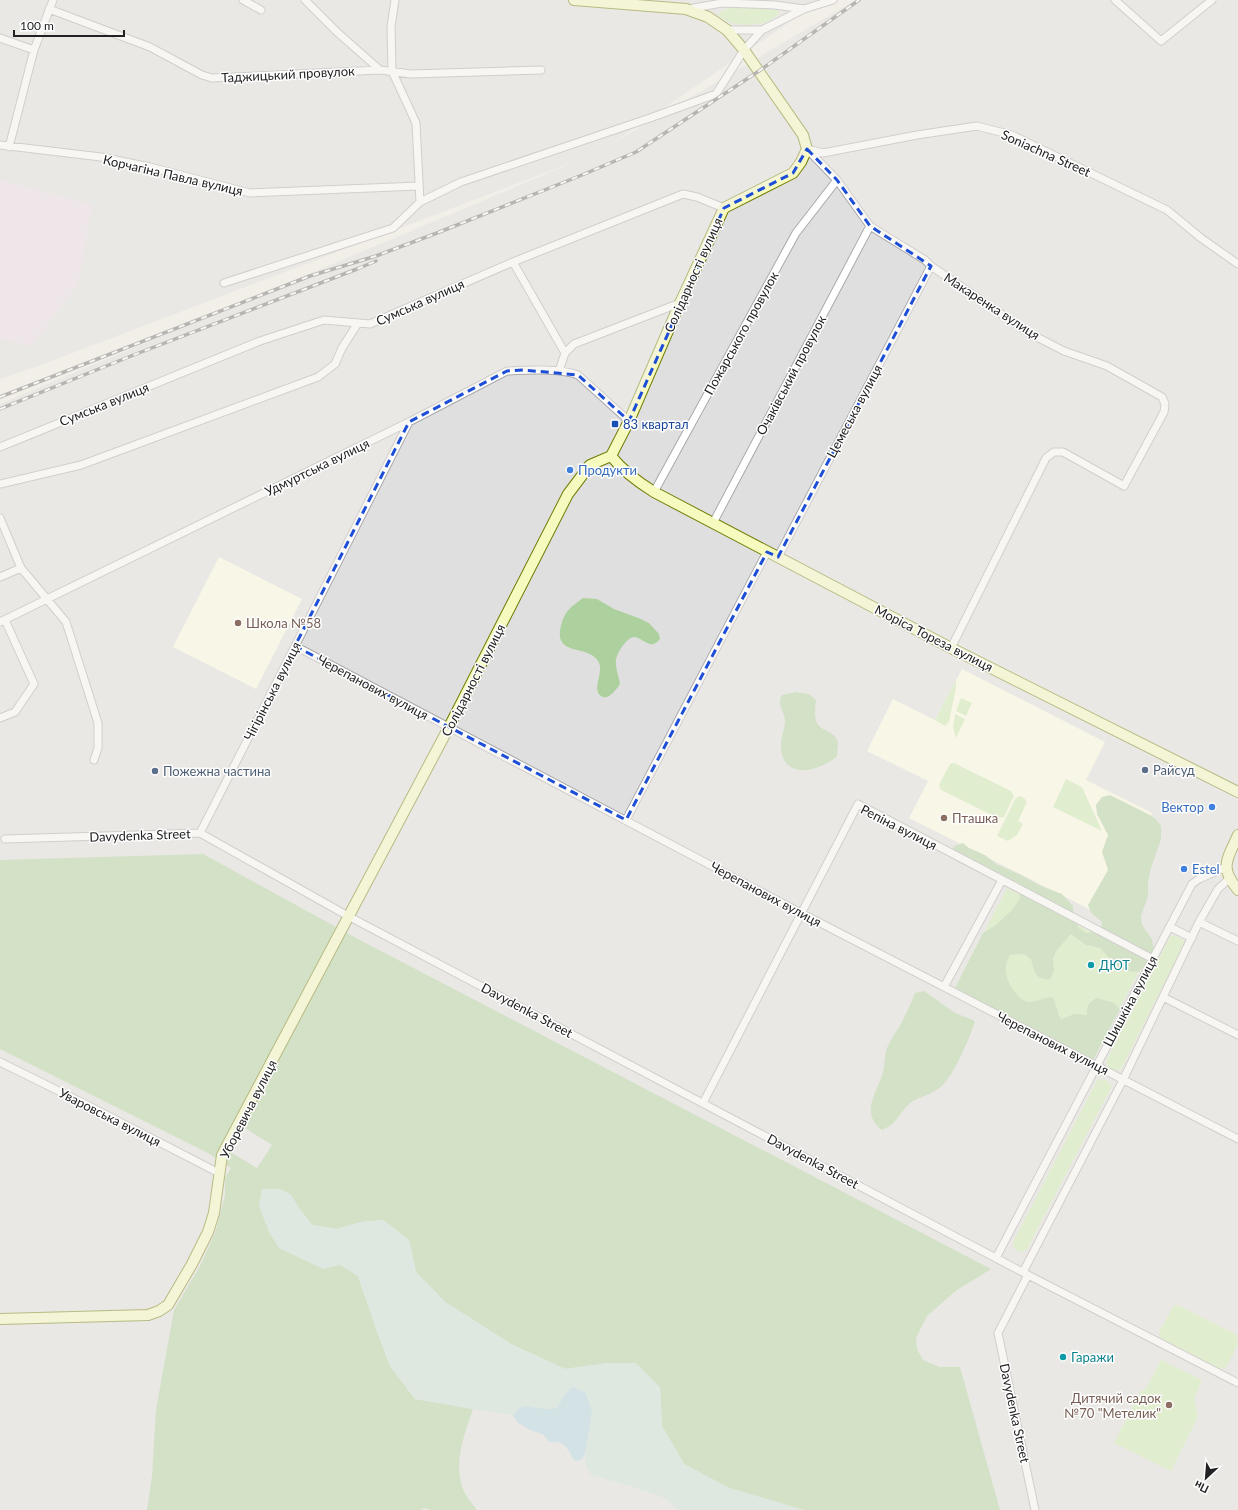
<svg xmlns="http://www.w3.org/2000/svg" width="1238" height="1510" viewBox="0 0 1238 1510" font-family="Lato,sans-serif">
<style>
.residential{fill:#e0dfdf}
.industrial{fill:#ebdbe8}
.education{fill:#ffffe5}
.grass{fill:#cdebb0}
.forest{fill:#add19e}
.wetland{fill:#c6e0d4}
.parking{fill:#e2e2e2}
.water{fill:#aad3df}
.lines{fill:none;stroke-linecap:round;stroke-linejoin:round}
.street-casing{stroke:#a9a9a9;stroke-width:9}
.secondary-casing{stroke:#707d05;stroke-width:12}
.street{stroke:#fff;stroke-width:7}
.secondary{stroke:#f7fabf;stroke-width:10}
.rail-casing{stroke:#707070;stroke-width:3.5}
.rail{stroke:#fff;stroke-width:2;stroke-dasharray:6;stroke-linecap:butt}
.marked{fill:none;stroke:#1d4ed8;stroke-width:3;stroke-dasharray:8 5;stroke-linejoin:round}
.transit-dot{fill:#1a4fb4;stroke:#fff;stroke-width:1.5}
.shop-dot{fill:#3f7fe0;stroke:#fff;stroke-width:1.5}
.education-dot{fill:#8d6e63;stroke:#fff;stroke-width:1.5}
.service-dot{fill:#5c6f8a;stroke:#fff;stroke-width:1.5}
.culture-dot{fill:#0f9aa8;stroke:#fff;stroke-width:1.5}
.labels{text-anchor:middle;stroke-width:3;stroke-linejoin:round;paint-order:stroke}
.street-label{font-size:13px;fill:#222;stroke:#fff}
.transit-label{font-size:13px;fill:#164399;stroke:#fff;text-anchor:start}
.shop-label{font-size:13px;fill:#366cbe;stroke:#fff;text-anchor:start}
.education-label{font-size:13px;fill:#785e54;stroke:#fff;text-anchor:start}
.service-label{font-size:13px;fill:#4e5e75;stroke:#fff;text-anchor:start}
.culture-label{font-size:13px;fill:#0d838f;stroke:#fff;text-anchor:start}
</style>
<rect width="100%" height="100%" fill="#f2efe9"/>
<path class="residential" d="M 0,0 L 822,0 L 608,146 L 856,0 L 1238,0 L 1238,1510 L 0,1510 L 0,404 L 584,158 L 41,365 L 0,379 Z"/>
<path class="industrial" d="M 0,180 L 92,205 L 78,283 L 31,346 L 0,338 Z"/>
<path class="education" d="M 219,557 L 302,599 L 256,689 L 173,647 Z
M 962,669 L 1105,742 L 1086,780 L 1152,813 L 1101,915 L 909,818 L 928,781 L 867,751 L 893,699 L 935,720 Z"/>
<path class="grass" d="M 735,7 L 778,10 L 779,13 C 768,28 731,29 718,15 C 722,9 728,8 735,7 Z
M 956,680 L 956,688 L 949,722 L 945,726 L 935,720 Z
M 961,698 L 972,703 L 966,716 L 956,711 Z
M 955,714 L 965,719 L 956,738 L 953,728 Z
M 954,763 L 1011,791 L 1014,796 L 1004,817 L 998,818 L 941,790 L 939,785 L 950,764 Z
M 1066,779 L 1082,787 L 1102,831 L 1053,807 Z
M 1019,796 L 1024,798 L 1027,802 L 1018,821 L 1023,824 L 1017,835 L 1008,841 L 997,836 L 1015,799 Z
M 1007,888 L 1145,960 L 1093,1060 L 955,988 Z
M 1171,935 L 1179,937 L 1185,942 L 1121,1069 L 1114,1072 L 1109,1069 L 1106,1062 Z
M 1098,1079 L 1106,1080 L 1112,1086 L 1027,1249 L 1023,1252 C 1016,1252 1012,1248 1013,1242 Z
M 1174,1305 L 1180,1306 L 1237,1335 L 1238,1344 L 1226,1367 L 1224,1369 L 1218,1368 L 1160,1338 L 1159,1334 L 1160,1330 Z
M 1161,1360 L 1202,1380 L 1194,1398 L 1198,1417 L 1171,1471 L 1114,1443 L 1140,1392 L 1146,1388 Z"/>
<path class="forest" d="M 583,598 L 597,599 L 614,609 L 641,619 L 649,623 L 659,634 L 660,639 C 650,651 645,639 635,637 C 627,636 617,653 616,660 C 615,667 619,677 620,684 C 616,690 608,701 601,696 C 591,690 605,671 598,661 C 587,644 553,657 561,626 C 565,610 571,607 583,598 Z
M 796,692 L 809,694 L 816,700 C 815,708 814,716 817,723 C 822,732 836,731 838,743 C 838,747 837,752 837,756 C 821,771 784,781 781,749 C 780,739 785,730 785,721 C 785,711 776,705 782,695 Z
M 1110,795 L 1148,814 L 1156,819 L 1161,826 L 1161,839 L 1151,868 L 1148,882 L 1148,896 L 1141,916 L 1142,925 L 1152,939 L 1154,951 L 1151,960 L 1138,972 L 1125,971 L 1117,966 L 1100,948 L 1086,945 L 1071,934 L 1057,950 L 1053,958 L 1054,971 L 1050,979 C 1036,981 1034,971 1031,959 L 1024,954 L 1010,955 C 1007,960 1005,967 1006,973 C 1007,983 1018,1001 1029,1002 C 1035,1002 1044,998 1050,997 L 1054,999 L 1059,1016 L 1062,1019 L 1074,1014 L 1087,1015 C 1087,1005 1088,1003 1097,998 L 1114,1003 L 1120,1009 L 1093,1060 L 955,988 L 983,933 L 996,925 L 1013,909 L 1020,898 C 1019,895 1019,891 1018,889 C 1007,867 964,872 955,859 C 954,856 953,852 952,850 L 954,846 L 963,843 L 969,848 L 985,855 L 996,864 L 1021,875 L 1041,886 L 1062,894 L 1073,906 L 1074,920 L 1079,928 L 1086,933 L 1095,932 L 1102,926 L 1102,922 L 1091,913 L 1088,905 L 1108,870 L 1102,852 L 1108,835 L 1097,814 L 1096,805 L 1102,797 Z
M 203,854 L 358,939 L 991,1269 L 957,1290 L 927,1316 L 916,1338 L 917,1349 L 923,1360 L 940,1367 L 960,1367 L 1000,1510 L 804,1510 L 729,1488 L 684,1464 L 662,1426 L 660,1387 L 608,1363 L 565,1369 L 511,1344 L 445,1302 L 416,1272 L 409,1240 L 383,1220 L 362,1222 L 336,1229 L 312,1225 L 299,1208 L 291,1195 L 280,1189 L 340,1264 L 358,1276 L 379,1337 L 390,1366 L 415,1399 L 473,1409 C 464,1435 451,1468 466,1495 C 469,1500 473,1505 477,1510 L 430,1510 L 424,1508 L 421,1510 L 147,1510 L 152,1476 L 156,1410 L 174,1310 L 200,1266 L 215,1233 L 225,1196 L 225,1178 L 231,1168 L 208,1153 L 0,1049 L 0,860 Z
M 924,991 L 955,1013 L 973,1020 L 975,1022 C 969,1039 953,1079 938,1089 C 929,1096 916,1097 908,1105 C 898,1115 897,1124 882,1130 C 860,1113 876,1094 882,1075 C 885,1066 884,1057 887,1048 C 892,1036 900,1027 905,1016 C 909,1008 912,1000 915,993 Z"/>
<path class="wetland" d="M 262,1189 L 280,1189 L 291,1195 L 299,1208 L 312,1225 L 336,1229 L 362,1222 L 383,1220 L 409,1240 L 416,1272 L 445,1302 L 511,1344 L 565,1369 L 608,1363 L 636,1363 L 660,1387 L 662,1426 L 684,1464 L 729,1488 L 804,1510 L 679,1510 L 664,1498 L 631,1486 L 591,1475 L 586,1466 L 585,1453 L 592,1412 L 564,1396 L 558,1408 C 553,1408 549,1409 545,1409 C 530,1408 523,1401 513,1415 L 473,1409 L 416,1399 L 390,1366 L 379,1337 L 358,1276 L 340,1265 L 323,1269 L 279,1248 L 269,1232 L 259,1206 Z"/>
<path class="parking" d="M 243,1127 L 272,1145 L 257,1168 L 229,1151 Z"/>
<path class="water" d="M 572,1387 L 585,1392 L 592,1412 L 585,1453 L 582,1459 L 578,1461 L 574,1460 C 567,1447 564,1440 549,1442 L 543,1434 L 530,1430 L 517,1422 L 513,1415 C 523,1401 530,1408 545,1409 C 549,1409 553,1408 557,1408 L 564,1396 Z"/>
<g class="lines">
<g class="street-casing">
<path id="street" d="M 243,0 L 261,10
M 305,0 L 337,32 L 380,70
M 395,0 L 391,27 L 392,71 L 416,123 L 420,202
M 1115,0 L 1161,41 L 1212,0
M 49,9 L 150,47 L 202,75 L 212,78 L 380,70 L 411,74 L 541,70
M 688,9 L 722,3 L 775,5 L 804,9
M 727,30 L 762,30
M 0,38 L 34,50
M 0,145 L 101,157 L 150,167 L 250,193 L 419,186
M 9,147 L 34,50 L 53,0
M 807,149 L 837,180 L 870,226 L 925,260 L 931,266 L 1029,333 L 1064,351 L 1107,366 L 1162,397 L 1165,404 L 1164,412 L 1124,486 L 1063,452 L 1054,452 L 1046,458 L 951,648
M 807,149 L 823,153 L 917,135 L 977,126 L 1012,135 L 1167,210 L 1201,238 L 1238,264
M 513,262 L 565,353
M 224,283 L 393,228 L 420,202 L 461,182 L 650,118 L 716,94 L 744,50 L 762,30 L 804,9 L 833,0
M 559,371 L 565,353 L 574,344 L 680,303
M 0,447 L 260,341 L 324,320 L 370,324 L 513,262 L 683,194 L 697,197 L 724,208
M 0,484 L 81,465 L 318,377 L 335,364 L 342,348 L 358,323
M 654,492 L 796,233 L 837,180
M 0,518 L 21,568 L 66,622 L 98,723 L 98,748 L 94,760
M 713,523 L 870,226
M 778,557 L 931,266
M 0,577 L 21,568
M 0,622 L 409,422 L 507,371 C 526,370 560,368 578,375 L 629,421
M 295,646 L 801,913 L 1238,1139
M 0,718 L 15,712 L 34,684 L 5,620
M 626,820 L 767,552
M 200,833 L 409,422
M 5,839 L 200,833 L 348,916 L 1028,1275 L 1238,1383
M 1199,922 L 1238,941
M 1170,927 L 1192,938
M 944,987 L 1002,880
M 1163,997 L 1238,1035
M 0,1062 L 85,1104 L 219,1173
M 703,1103 L 858,804 L 1153,959
M 996,1258 L 1192,884 L 1199,879 L 1226,867
M 1023,1272 L 1123,1080 L 1199,922 L 1218,889 L 1229,879
M 1028,1275 L 998,1333 L 1035,1510"/>
</g>
<g class="secondary-casing">
<path id="secondary" d="M 574,0 L 686,9 L 708,17 L 727,30 L 744,50 L 803,135 L 807,149 L 801,162 L 793,173 L 724,208 L 680,303 L 629,421 L 611,456 C 623,471 638,482 654,492 L 951,648 L 1238,792
M 1238,835 C 1227,860 1219,867 1238,890
M 0,1319 L 148,1315 L 159,1311 L 168,1305 L 192,1264 L 208,1232 L 214,1213 L 222,1155 L 449,727 L 568,494 L 590,465 L 611,456"/>
</g>
<use href="#street" class="street"/>
<use href="#secondary" class="secondary"/>
<g class="rail-casing">
<path id="rail" d="M 0,397 L 310,276 L 376,256 L 437,233 L 582,175 L 636,152 L 759,71 L 859,0
M 0,409 L 131,356 L 357,269 L 376,261"/>
</g>
<use href="#rail" class="rail"/>
</g>
<path d="M0 0H1238V1510H0ZM 807,149 L 837,180 L 870,226 L 931,266 L 778,557 L 767,552 L 626,820 L 295,646 L 409,422 L 507,371 L 523,370 L 578,375 L 629,421 L 724,208 L 793,173 Z" fill="#f2efe9" fill-opacity=".55" fill-rule="evenodd"/>
<path class="marked" d="M 807,149 L 837,180 L 870,226 L 931,266 L 778,557 L 767,552 L 626,820 L 295,646 L 409,422 L 507,371 L 523,370 L 578,375 L 629,421 L 724,208 L 793,173 Z"/>
<rect class="transit-dot" x="611" y="420" width="8" height="8" rx="2"/>
<g class="shop-dot">
<circle cx="570" cy="470" r="4"/>
<circle cx="1212" cy="807" r="4"/>
<circle cx="1184" cy="869" r="4"/>
</g>
<g class="education-dot">
<circle cx="238" cy="623" r="4"/>
<circle cx="944" cy="818" r="4"/>
<circle cx="1169" cy="1405" r="4"/>
</g>
<g class="service-dot">
<circle cx="1145" cy="770" r="4"/>
<circle cx="155" cy="771" r="4"/>
</g>
<g class="culture-dot">
<circle cx="1091" cy="965" r="4"/>
<circle cx="1063" cy="1357" r="4"/>
</g>
<g class="labels">
<g class="street-label">
<text transform="translate(288 74) rotate(-3)" y="5">Таджицький провулок</text>
<text transform="translate(1046 153) rotate(24)" y="5">Soniachna Street</text>
<text transform="translate(173 175) rotate(13)" y="5">Корчагіна Павла вулиця</text>
<text transform="translate(693 275) rotate(-66)" y="5">Солідарності вулиця</text>
<text transform="translate(420 302) rotate(-24)" y="5">Сумська вулиця</text>
<text transform="translate(992 306) rotate(33)" y="5">Макаренка вулиця</text>
<text transform="translate(741 333) rotate(-61)" y="5">Пожарського провулок</text>
<text transform="translate(791 375) rotate(-62)" y="5">Очакiвський провулок</text>
<text transform="translate(104 404) rotate(-22)" y="5">Сумська вулиця</text>
<text transform="translate(854 411) rotate(-62)" y="5">Цемеська вулиця</text>
<text transform="translate(317 467) rotate(-26)" y="5">Удмуртська вулиця</text>
<text transform="translate(934 638) rotate(27)" y="5">Моріса Тореза вулиця</text>
<text transform="translate(473 680) rotate(-63)" y="5">Солідарності вулиця</text>
<text transform="translate(373 687) rotate(28)" y="5">Черепанових вулиця</text>
<text transform="translate(272 691) rotate(-63)" y="5">Чiгiрiнська вулиця</text>
<text transform="translate(899 827) rotate(27)" y="5">Репiна вулиця</text>
<text transform="translate(140 835) rotate(-2)" y="5">Davydenka Street</text>
<text transform="translate(766 894) rotate(28)" y="5">Черепанових вулиця</text>
<text transform="translate(1130 1001) rotate(-62)" y="5">Шишкiна вулиця</text>
<text transform="translate(527 1010) rotate(28)" y="5">Davydenka Street</text>
<text transform="translate(1053 1043) rotate(27)" y="5">Черепанових вулиця</text>
<text transform="translate(248 1109) rotate(-63)" y="5">Уборевича вулиця</text>
<text transform="translate(110 1117) rotate(27)" y="5">Уваровська вулиця</text>
<text transform="translate(813 1161) rotate(28)" y="5">Davydenka Street</text>
<text transform="translate(1015 1413) rotate(78)" y="5">Davydenka Street</text>
</g>
<g class="transit-label">
<text x="623" y="429">83 квартал</text>
</g>
<g class="shop-label">
<text x="578" y="475">Продукти</text>
<text x="1204" y="812" text-anchor="end">Вектор</text>
<text x="1192" y="874">Estel</text>
</g>
<g class="education-label">
<text x="246" y="628">Школа №58</text>
<text x="952" y="823">Пташка</text>
<text x="1161" y="1403" text-anchor="end">Дитячий садок<tspan x="1161" dy="15">№70 "Метелик"</tspan></text>
</g>
<g class="service-label">
<text x="1153" y="775">Райсуд</text>
<text x="163" y="776">Пожежна частина</text>
</g>
<g class="culture-label">
<text x="1099" y="970">ДЮТ</text>
<text x="1071" y="1362">Гаражи</text>
</g>
</g>
<g transform="translate(1206 1478) rotate(206)" stroke="#ffffff" stroke-width="3" paint-order="stroke">
<path d="M0-3L7 15L0 10L-7 15Z" fill="#222222"/>
<text y="-6" font-size="11" font-weight="bold" text-anchor="middle" fill="#222222">Пн</text>
</g>
<path d="M14 30v6h110v-6" fill="none" stroke="#222222" stroke-width="2"/>
<text x="20" y="30" font-size="12" fill="#222222" stroke="#ffffff" stroke-width="3" paint-order="stroke">100 m</text>
</svg>
